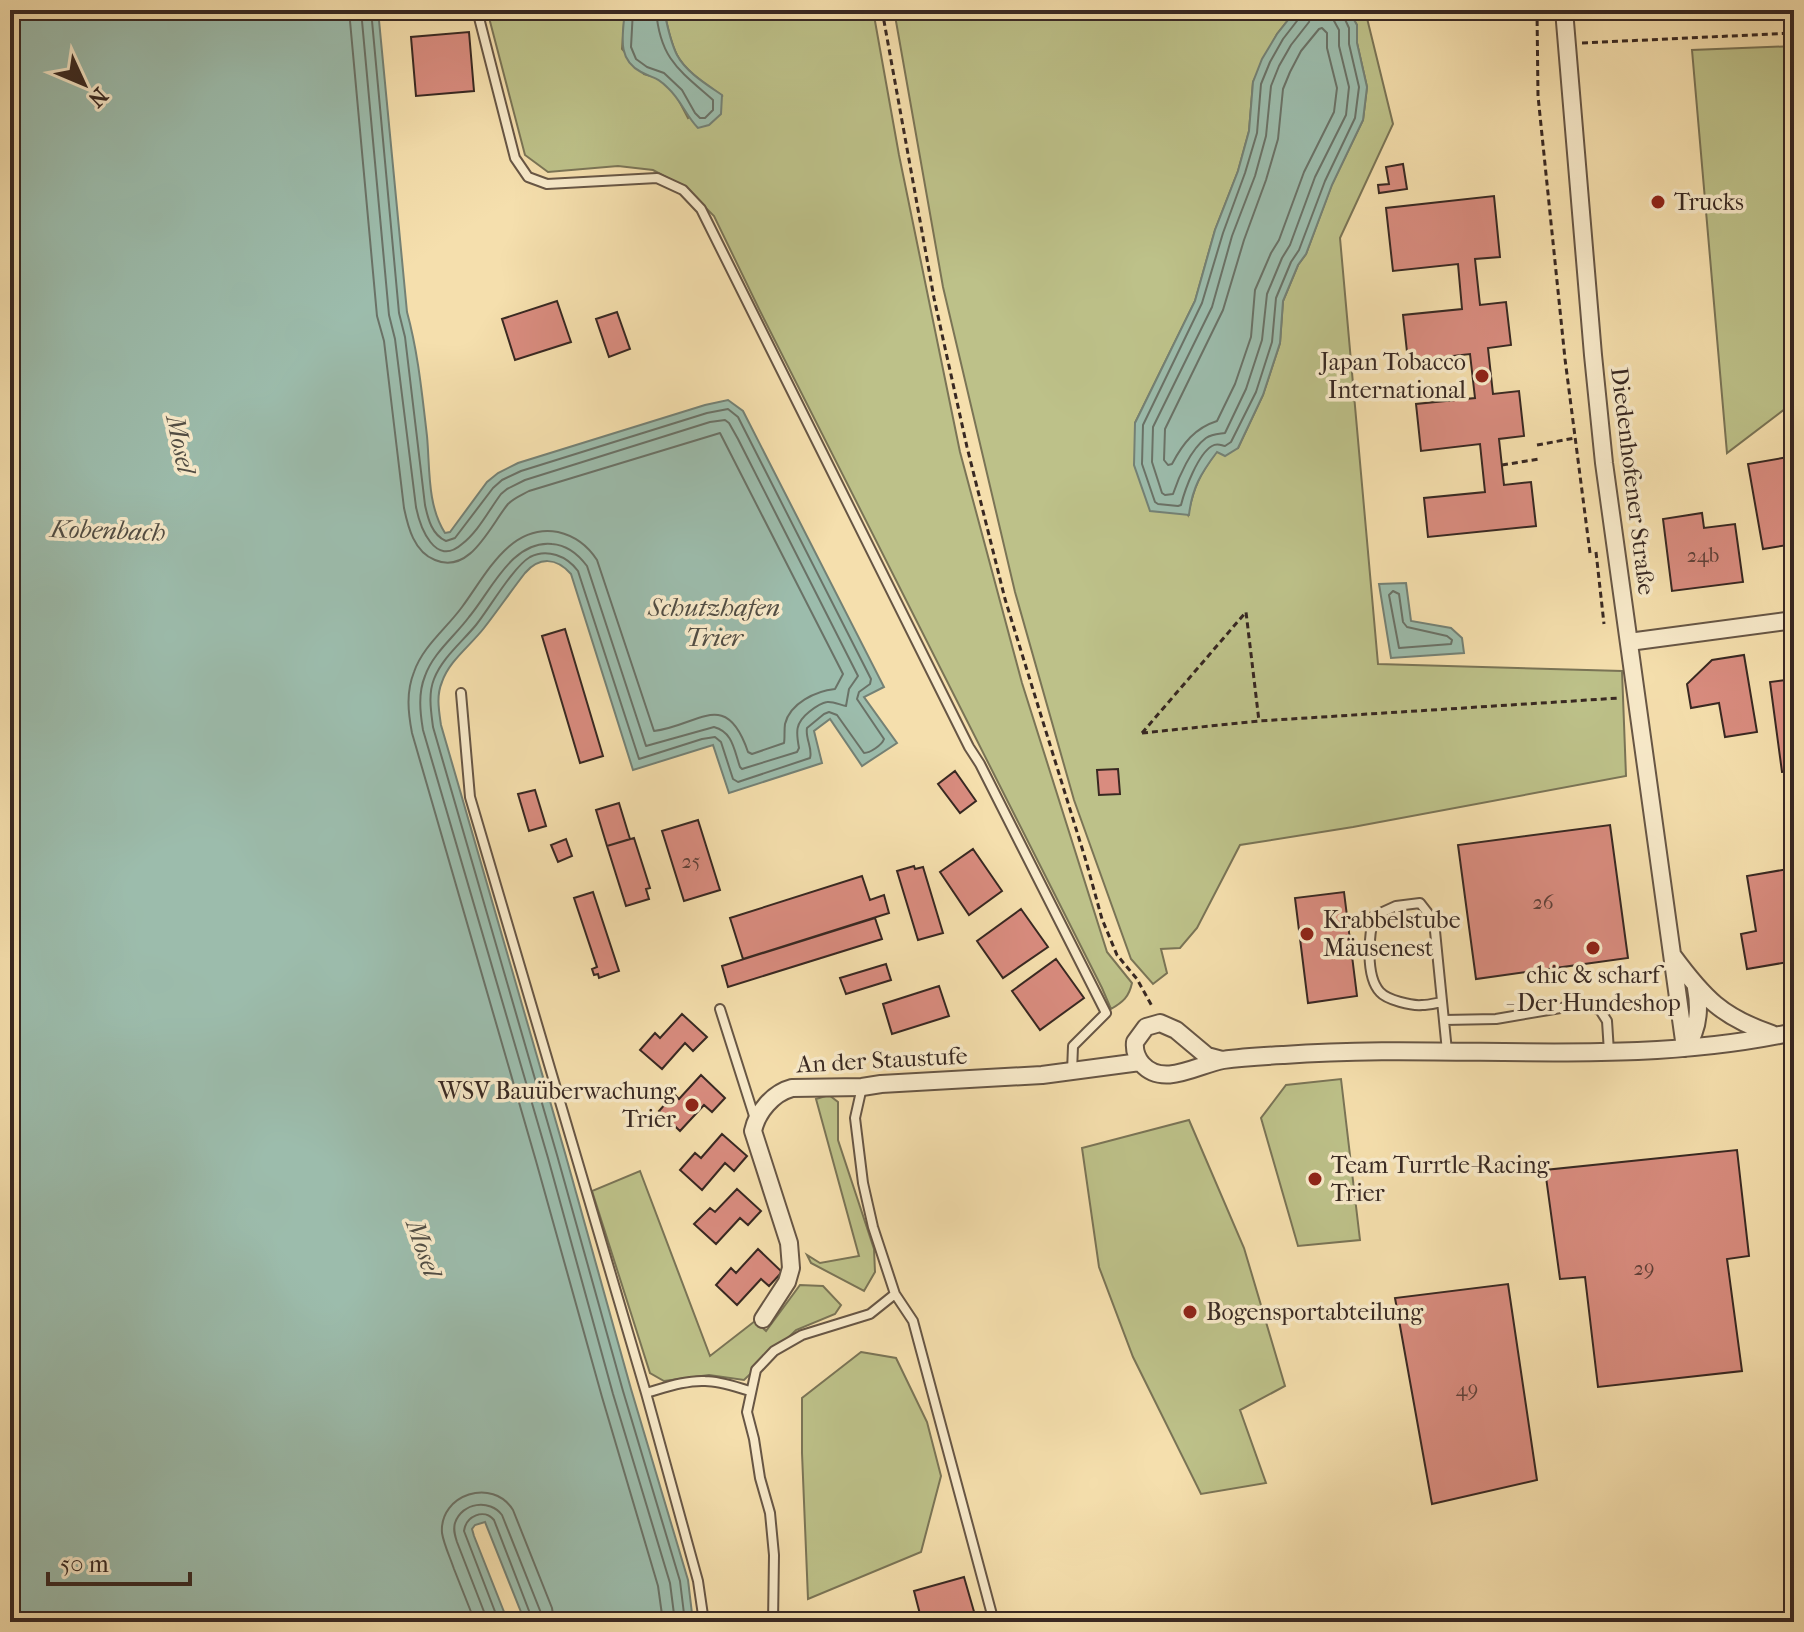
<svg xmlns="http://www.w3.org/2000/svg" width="1804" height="1632" viewBox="0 0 1804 1632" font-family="'IM FELL French Canon',serif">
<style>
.green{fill:#bdc189;stroke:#7a7456;stroke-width:2}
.water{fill:#9cbcac;stroke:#748175;stroke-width:2}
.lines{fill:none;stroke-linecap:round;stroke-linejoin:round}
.shore{stroke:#6a7267;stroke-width:2}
.building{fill:#d98c7f;stroke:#382822;stroke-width:2}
.lane-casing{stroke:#675645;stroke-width:12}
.street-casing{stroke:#675645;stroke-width:20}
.path{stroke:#382822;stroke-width:3;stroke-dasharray:6 4;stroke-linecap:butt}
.lane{stroke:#f8eaca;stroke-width:8}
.street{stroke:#f8eaca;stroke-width:16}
.poi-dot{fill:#8f2418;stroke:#f8eaca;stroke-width:3}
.labels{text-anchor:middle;stroke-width:7;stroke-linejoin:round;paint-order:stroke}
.number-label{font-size:20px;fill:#604139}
.poi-label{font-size:24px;fill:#382822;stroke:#f8eaca;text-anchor:start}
.street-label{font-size:24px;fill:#382822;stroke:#f8eaca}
.water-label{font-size:26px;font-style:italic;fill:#514d44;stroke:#f8eaca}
</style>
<rect width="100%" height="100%" fill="#f5dfad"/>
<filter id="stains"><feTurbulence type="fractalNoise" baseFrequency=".0025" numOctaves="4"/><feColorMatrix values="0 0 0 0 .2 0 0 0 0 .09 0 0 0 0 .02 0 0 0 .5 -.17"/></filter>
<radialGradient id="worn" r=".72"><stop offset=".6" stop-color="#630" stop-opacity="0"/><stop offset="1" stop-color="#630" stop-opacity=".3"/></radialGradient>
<path class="green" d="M 487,10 L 625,10 L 622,49 L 644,74 L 658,78 L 676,95 L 688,118 L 722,96 C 706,84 686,72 677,55 C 670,41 667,25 664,10 L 873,10 L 899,155 L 960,452 L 1022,683 L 1107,952 L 1132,983 C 1129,997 1123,1002 1111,1009 L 1102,988 L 759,309 L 714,216 L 685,187 L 653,170 L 618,166 L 548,172 L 525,155 Z
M 894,10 L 1296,10 L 1277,34 L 1253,82 L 1249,131 L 1238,171 L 1215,230 L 1195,301 L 1135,423 L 1188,515 C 1194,486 1199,476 1217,451 L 1238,448 L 1263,395 L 1280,343 L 1283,301 L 1298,265 L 1306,254 L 1332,184 L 1363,120 L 1367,87 L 1357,43 L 1357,25 L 1348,10 L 1365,10 L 1393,124 L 1340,238 L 1378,664 L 1622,671 L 1626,776 L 1353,827 L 1240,845 L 1197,928 L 1180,948 L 1161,949 L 1167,973 L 1153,984 L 1131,959 L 1074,800 L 1015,592 L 943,287 Z
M 1794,46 L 1794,402 L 1727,453 L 1692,50 Z
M 1341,1079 L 1360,1240 L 1298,1246 L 1261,1118 L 1286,1085 Z
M 829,1095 L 838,1102 L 838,1140 L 874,1249 L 875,1272 L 864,1291 L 811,1263 L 807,1255 L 820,1263 L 859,1256 L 816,1099 Z
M 1189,1120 L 1244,1248 L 1285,1386 L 1240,1410 L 1266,1483 L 1201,1494 L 1133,1357 L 1099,1267 L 1082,1148 Z
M 640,1171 L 710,1356 L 755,1321 L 766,1331 L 800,1285 L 823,1286 L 841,1305 L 835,1314 L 796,1330 L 744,1380 L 709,1375 L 664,1381 L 650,1373 L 592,1191 Z
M 861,1352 L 896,1358 L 927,1422 L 941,1476 L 921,1552 L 808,1599 L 802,1453 L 802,1398 Z"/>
<path class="water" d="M 10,10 L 378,10 L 407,312 C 418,352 422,394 427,436 C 430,468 427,505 445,533 L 450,532 L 453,528 L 487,482 L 498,473 L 518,463 L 705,405 L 728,400 L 743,411 L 884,687 L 864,697 L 897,743 L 862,766 L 830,719 L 814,731 L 822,763 L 729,793 L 713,745 L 633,770 L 571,574 C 556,557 539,557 525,573 C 511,591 498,610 484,628 C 470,646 449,661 442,682 C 436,696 439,711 441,725 L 565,1153 L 631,1389 L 688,1580 L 693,1622 L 525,1622 L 485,1522 L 475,1525 L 472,1529 L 474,1536 L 508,1622 L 10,1622 Z
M 625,10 L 664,10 C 667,25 670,41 677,55 C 686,72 706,84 722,95 L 721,114 L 709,125 L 698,128 C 686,116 681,100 668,88 C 656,76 654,79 641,72 C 616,59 623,34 625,10 Z
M 1296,10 L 1349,11 L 1357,25 L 1357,43 L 1367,87 L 1363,120 L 1332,185 L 1306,254 L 1298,265 L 1283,301 L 1280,343 L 1263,395 L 1238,448 L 1225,456 L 1217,452 C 1201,473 1192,488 1189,515 L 1150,511 L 1134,465 L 1135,423 L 1195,301 L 1215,230 L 1238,171 L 1249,131 L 1253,82 L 1262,59 L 1277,34 Z
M 1406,583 L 1411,621 L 1451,628 L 1462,638 L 1464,653 L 1391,658 L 1379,584 Z"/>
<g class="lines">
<path class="shore" d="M 349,10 L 377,316 L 384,341 L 404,508 C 408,527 414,552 435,560 C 470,575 490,526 508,504 C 514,498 522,495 529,491 L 720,433 L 843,674 L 835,689 C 816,691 790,703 785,724 C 784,731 785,738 784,743 L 752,754 L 748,752 C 726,687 698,726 654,731 L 597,560 C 588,546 575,536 558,532 C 510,523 486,575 462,607 C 446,629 423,646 414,672 C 406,692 408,712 412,733 L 536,1161 L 602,1397 L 658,1586 L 663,1622
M 361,10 L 389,315 L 395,339 L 416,507 C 420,527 435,568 462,544 C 478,532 489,510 501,494 L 507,489 L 525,480 L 710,422 L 725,420 L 729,423 L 738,439 L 858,676 L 849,689 L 846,706 C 840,705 833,701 827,702 C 820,703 814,708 809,712 C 795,723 796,732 799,748 L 797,752 L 742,769 L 740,767 C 734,750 733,732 714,727 L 646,746 L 587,566 C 578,554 567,545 552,544 C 512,540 491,591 469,617 C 455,636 433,653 425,676 C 418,693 420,712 423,730 L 548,1158 L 613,1394 L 670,1583 L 675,1622
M 371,10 L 399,313 L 405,337 L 425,505 C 428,519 432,535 446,541 L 455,538 L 493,488 L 502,480 L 521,471 L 707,413 L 728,409 L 738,417 L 871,679 L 870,684 L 859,692 L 857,699 L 884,739 C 882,745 870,753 864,753 L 837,715 L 829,712 L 824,714 L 807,728 C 805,738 813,749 810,758 L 738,782 L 733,779 L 721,742 L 715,737 L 702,739 L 639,759 L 578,571 C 567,556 547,548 530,557 C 513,567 489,609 476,625 C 462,642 442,658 434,679 C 428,694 431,711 433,727 L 557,1155 L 623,1391 L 680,1581 L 685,1622
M 633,10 L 631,47 L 636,59 L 647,67 L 664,73 L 682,90 L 695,113 L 700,118 L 705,118 L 713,110 L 713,100 C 679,70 660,59 656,10
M 1301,10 L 1300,17 L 1283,39 L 1270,62 L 1261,84 L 1257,133 L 1245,173 L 1223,233 L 1202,303 L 1143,425 L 1142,464 L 1155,502 L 1158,504 L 1178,506 L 1181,505 C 1185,489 1198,454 1212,446 C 1217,443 1220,445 1225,446 L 1231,442 L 1256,392 L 1272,342 L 1276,298 L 1291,262 L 1299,250 L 1325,181 L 1355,118 L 1359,87 L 1349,44 L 1349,28 L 1343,15 L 1342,10
M 1311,10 L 1309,22 L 1291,45 L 1279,66 L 1271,86 L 1266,136 L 1255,176 L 1232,236 L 1212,307 L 1153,427 L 1152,462 L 1162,493 L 1165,495 L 1173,494 C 1179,476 1191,449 1206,438 C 1212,434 1219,434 1225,433 L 1246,389 L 1262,340 L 1267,294 L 1282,258 L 1290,245 L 1315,177 L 1346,115 L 1349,87 L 1339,46 L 1339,30 L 1333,19 L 1332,10
M 1322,28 L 1327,33 L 1327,48 L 1337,88 L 1334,112 L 1304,172 L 1279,240 L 1271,253 L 1255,290 L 1251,337 L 1235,384 L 1217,421 C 1195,428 1183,443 1172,464 L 1168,465 L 1164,460 L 1165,429 L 1223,310 L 1244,240 L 1266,180 L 1278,139 L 1283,89 L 1290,72 L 1301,51 L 1319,29 Z
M 1393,591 L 1399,594 L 1403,622 L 1407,627 L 1447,636 L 1452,640 L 1451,644 L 1399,648 L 1389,595 Z
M 475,1622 C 468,1604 461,1587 454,1569 C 450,1557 444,1545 442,1533 C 439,1494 493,1477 513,1510 L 552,1608 L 554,1622
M 488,1622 L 457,1542 C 455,1536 453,1530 455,1523 C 462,1502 490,1499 502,1515 L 541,1613 L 542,1622
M 499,1622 L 464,1531 C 466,1516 484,1508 494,1520 L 531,1616 L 532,1622"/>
</g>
<path class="building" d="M 469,32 L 474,91 L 416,96 L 411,37 Z
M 1403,164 L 1407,189 L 1379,193 L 1378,185 L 1389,184 L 1386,167 Z
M 1494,196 L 1500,257 L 1475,259 L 1480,305 L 1506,302 L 1511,345 L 1488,348 L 1493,394 L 1519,391 L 1524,436 L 1499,439 L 1504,485 L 1531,482 L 1536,526 L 1428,537 L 1424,498 L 1485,492 L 1480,444 L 1421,451 L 1416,404 L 1475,398 L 1470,354 L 1408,361 L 1403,315 L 1462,309 L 1458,264 L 1393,271 L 1386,208 Z
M 557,301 L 571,342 L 515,360 L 502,319 Z
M 617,312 L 630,349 L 609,357 L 596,319 Z
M 1794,456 L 1794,544 L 1763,549 L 1748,464 Z
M 1702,513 L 1704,528 L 1735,524 L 1743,582 L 1672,591 L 1663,519 Z
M 565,629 L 603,756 L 580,763 L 542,636 Z
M 1744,655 L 1757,732 L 1725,737 L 1719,703 L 1691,708 L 1687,684 L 1712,660 Z
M 1794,679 L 1794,771 L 1782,772 L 1770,682 Z
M 1118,769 L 1120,794 L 1099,795 L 1097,770 Z
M 955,771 L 976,801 L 960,813 L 938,784 Z
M 535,790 L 546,826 L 529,831 L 518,794 Z
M 619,803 L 630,839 L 607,846 L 596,810 Z
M 698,820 L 720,890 L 684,901 L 662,831 Z
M 1610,825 L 1628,958 L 1476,979 L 1458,845 Z
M 634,838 L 650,888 L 646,889 L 649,899 L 626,906 L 607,846 Z
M 566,839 L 572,856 L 558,862 L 551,845 Z
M 973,849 L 1002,891 L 969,915 L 940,872 Z
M 914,866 L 915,869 L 923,867 L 943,933 L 918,940 L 897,871 Z
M 1794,868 L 1794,961 L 1747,969 L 1741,934 L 1756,931 L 1747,876 Z
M 862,876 L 870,900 L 884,895 L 889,913 L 743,959 L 730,918 Z
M 593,892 L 619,971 L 599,978 L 598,974 L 594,975 L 592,969 L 597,967 L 574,898 Z
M 1344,892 L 1357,996 L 1308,1003 L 1295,898 Z
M 1021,909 L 1048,947 L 1003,978 L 977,941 Z
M 875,918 L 882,939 L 728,987 L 722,966 Z
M 1056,959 L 1084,998 L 1040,1030 L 1012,991 Z
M 886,964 L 891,980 L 846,994 L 840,978 Z
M 939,986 L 949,1016 L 892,1034 L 883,1004 Z
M 682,1014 L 707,1037 L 693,1051 L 685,1043 L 662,1069 L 640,1050 L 655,1033 L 660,1038 Z
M 701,1075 L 725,1098 L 712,1112 L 704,1105 L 680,1131 L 659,1111 L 674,1094 L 679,1099 Z
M 722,1134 L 747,1156 L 734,1171 L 725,1163 L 702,1190 L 680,1170 L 695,1153 L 701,1158 Z
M 1737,1150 L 1749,1256 L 1727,1259 L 1742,1371 L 1598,1387 L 1585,1277 L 1560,1279 L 1545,1170 Z
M 737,1189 L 761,1211 L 748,1225 L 740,1218 L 716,1244 L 694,1224 L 710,1208 L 715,1212 Z
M 758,1249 L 782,1272 L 769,1286 L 761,1279 L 737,1305 L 716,1285 L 731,1268 L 736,1273 Z
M 1508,1284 L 1537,1480 L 1432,1504 L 1395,1298 Z
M 964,1577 L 977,1622 L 922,1622 L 914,1591 Z"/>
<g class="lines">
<g class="lane-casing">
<path id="lane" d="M 477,10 L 515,158 L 528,177 L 547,184 L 657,178 L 683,190 L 701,209 L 969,747 L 980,764 L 1106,1013 L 1073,1046 L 1072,1072
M 461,693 L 470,797 L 646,1393 L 698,1581 L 704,1622
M 1442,1002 C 1436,1003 1429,1005 1422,1005 C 1412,1006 1387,1000 1380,992 C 1365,976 1369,935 1374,916 L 1396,906 L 1420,903 L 1434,921 L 1447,1051
M 720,1009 L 755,1119
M 1444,1020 L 1496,1019 L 1584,1004 L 1600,1010 L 1607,1021 L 1609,1052
M 862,1087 L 855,1118 L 863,1183 L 873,1227 L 895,1294 L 913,1321 L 994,1622
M 646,1393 C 664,1388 686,1380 705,1381 C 720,1381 736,1387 750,1391
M 773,1622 L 774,1555 L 770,1513 L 760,1478 L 754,1439 L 747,1412 L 756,1370 L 774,1351 L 802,1335 L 870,1314 L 895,1294"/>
</g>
<g class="street-casing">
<path id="street" d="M 1564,10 L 1593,355 L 1604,463 L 1685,1048
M 1629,642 L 1794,620
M 1673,956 C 1704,998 1722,1017 1772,1034
M 1685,1048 C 1699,1030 1700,1009 1696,988
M 1222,1060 L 1207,1056 L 1176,1030 L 1160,1023 L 1146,1027 L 1135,1042 C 1134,1051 1137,1058 1142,1064 C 1163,1088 1199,1064 1223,1060 C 1243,1057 1264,1056 1284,1055 C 1453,1042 1626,1069 1794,1032
M 763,1319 L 787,1282 L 791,1268 L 789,1243 L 753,1131 C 757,1112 773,1093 792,1088 L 862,1087 L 881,1084 L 1042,1075 L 1140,1062"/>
</g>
<path class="path" d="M 882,10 L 934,298 L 967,447 L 1005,599 L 1086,861 L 1102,919 L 1117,955 L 1137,979 L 1153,1008
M 1537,10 L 1538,96 L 1565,359 L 1590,553
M 1582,43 L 1794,33
M 1537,445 L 1575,438
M 1502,465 L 1539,459
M 1596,552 L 1604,624
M 1142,733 L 1259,721 L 1620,698
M 1142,733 L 1246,612 L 1259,721"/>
<use href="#lane" class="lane"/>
<use href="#street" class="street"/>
</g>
<g class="poi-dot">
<circle cx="1658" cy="202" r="8"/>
<circle cx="1482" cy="376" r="8"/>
<circle cx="1307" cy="934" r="8"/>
<circle cx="1593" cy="948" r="8"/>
<circle cx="692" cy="1105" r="8"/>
<circle cx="1315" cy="1179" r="8"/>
<circle cx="1190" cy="1312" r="8"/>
</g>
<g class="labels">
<g class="number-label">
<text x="1703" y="562">24b</text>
<text x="691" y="868">25</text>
<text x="1543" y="909">26</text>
<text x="1644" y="1275">29</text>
<text x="1467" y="1396">49</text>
</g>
<g class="poi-label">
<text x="1674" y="210">Trucks</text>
<text x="1466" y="370" text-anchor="end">Japan Tobacco<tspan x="1466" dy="28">International</tspan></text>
<text x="1323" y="928">Krabbelstube<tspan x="1323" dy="28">Mäusenest</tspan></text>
<text x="1593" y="983" text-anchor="middle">chic &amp; scharf<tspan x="1593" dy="28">- Der Hundeshop</tspan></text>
<text x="676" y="1099" text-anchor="end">WSV Bauüberwachung<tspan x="676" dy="28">Trier</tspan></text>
<text x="1331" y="1173">Team Turrtle-Racing<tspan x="1331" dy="28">Trier</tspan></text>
<text x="1206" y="1320">Bogensportabteilung</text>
</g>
<g class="street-label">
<text transform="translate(1633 481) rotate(83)" y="8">Diedenhofener Straße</text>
<text transform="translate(882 1060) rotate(-3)" y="8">An der Staustufe</text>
</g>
<g class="water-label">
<text transform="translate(181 444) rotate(78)" y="9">Mosel</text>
<text transform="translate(108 530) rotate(2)" y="9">Kobenbach</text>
<text x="714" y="616">Schutzhafen<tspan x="714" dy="30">Trier</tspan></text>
<text transform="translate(424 1248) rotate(71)" y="9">Mosel</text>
</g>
</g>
<rect width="1804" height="1632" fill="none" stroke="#f5dfad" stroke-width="40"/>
<rect x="12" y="12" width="1780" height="1608" fill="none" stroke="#382822" stroke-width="4"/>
<rect x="20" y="20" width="1764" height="1592" fill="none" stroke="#382822" stroke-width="2"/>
<g transform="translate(84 84) rotate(134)" stroke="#f8eaca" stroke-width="6" paint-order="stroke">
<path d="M0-6L14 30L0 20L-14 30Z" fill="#382822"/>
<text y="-12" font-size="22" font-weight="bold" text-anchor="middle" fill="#382822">N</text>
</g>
<path d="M48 1572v12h142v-12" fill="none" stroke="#382822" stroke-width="4"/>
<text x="60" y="1572" font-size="24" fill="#382822" stroke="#f8eaca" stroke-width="6" paint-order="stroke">50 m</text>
<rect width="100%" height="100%" filter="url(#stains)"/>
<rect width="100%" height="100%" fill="url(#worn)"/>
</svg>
